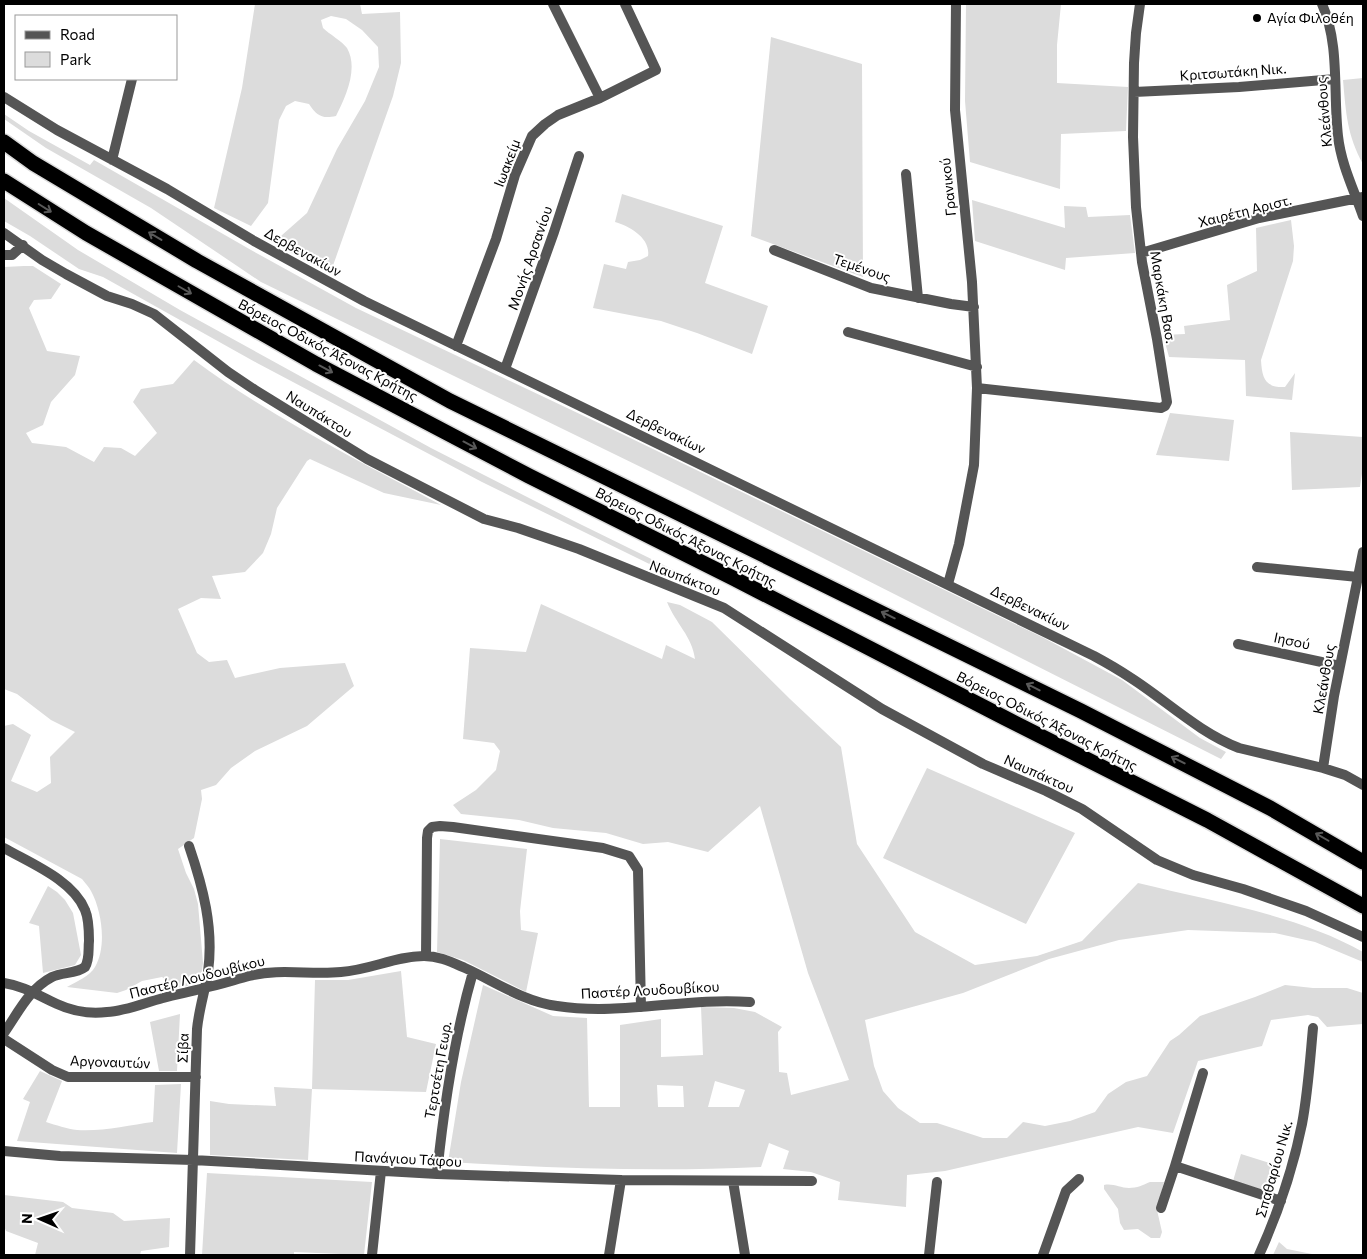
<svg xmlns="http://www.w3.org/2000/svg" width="1367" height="1259" viewBox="0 0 1367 1259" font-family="Commissioner,sans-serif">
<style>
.green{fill:#dcdcdc;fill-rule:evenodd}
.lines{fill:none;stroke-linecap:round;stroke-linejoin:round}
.highway-casing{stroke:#dbdbdb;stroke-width:18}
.street{stroke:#555;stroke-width:10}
.highway{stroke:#000;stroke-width:15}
.oneway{stroke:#595959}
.poi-dot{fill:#000;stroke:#fff;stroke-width:2}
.labels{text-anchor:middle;stroke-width:4;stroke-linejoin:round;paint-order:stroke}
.poi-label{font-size:14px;fill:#000;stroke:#fff;text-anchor:start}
.street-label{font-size:14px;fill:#000;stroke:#fff}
</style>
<rect width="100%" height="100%" fill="#fff"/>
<path class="green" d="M 255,4 L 360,4 L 362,14 L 400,12 L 401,63 L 393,96 L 330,274 L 273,243 L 307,213 L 337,149 L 365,101 L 379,67 L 378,47 L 362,30 L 346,19 L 331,16 L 321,20 L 323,28 C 329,34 342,41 347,48 C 359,69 345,98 336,116 C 322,119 317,116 309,104 L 295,101 L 286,106 L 279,120 L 268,203 L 251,226 L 214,208 L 242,88 Z
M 966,4 L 1061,4 L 1057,45 L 1057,83 L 1128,87 L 1126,131 L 1061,134 L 1060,189 L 970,162 L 965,101 Z
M 771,37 L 862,64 L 863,277 L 751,236 Z
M 1363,78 L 1363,164 C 1347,135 1346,113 1343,80 Z
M 4,114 L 29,131 L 90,165 L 94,160 L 251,250 L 356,308 L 622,434 L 1044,638 L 1122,680 L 1200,738 L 1226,752 L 1221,759 L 690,491 L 261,282 L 151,208 L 46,148 L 4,119 Z
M 622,194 L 723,226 L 705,283 L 768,306 L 752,354 L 697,333 L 661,321 L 593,308 L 604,264 L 626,269 L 628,262 L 640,260 L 648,256 C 651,238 629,226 615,222 Z
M 4,198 L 78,250 L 180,310 L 431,448 L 582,525 L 686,576 L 680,579 L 482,482 L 257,363 L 103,277 L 79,269 L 30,236 L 4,221 Z
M 972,200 L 1065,228 L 1064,206 L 1086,207 L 1088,217 L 1130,215 L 1135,253 L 1066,258 L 1065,270 L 975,241 Z
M 1291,220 L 1294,246 L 1293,261 L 1261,360 C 1262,378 1265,388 1285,387 L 1295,373 L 1292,400 L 1246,396 L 1245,360 L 1169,357 L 1163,335 L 1185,334 L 1184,326 L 1230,320 L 1227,285 L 1257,271 L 1256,228 Z
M 24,266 L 33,266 L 61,284 L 51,299 L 34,300 L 29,308 L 47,351 L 80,356 L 75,375 L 51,402 L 43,425 L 26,433 L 32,443 L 66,447 L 94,462 L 104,447 L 121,448 L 135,456 L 157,433 L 133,402 L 141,389 L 173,384 L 194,360 C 271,417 357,460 441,505 L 384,493 L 310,459 L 307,461 L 277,508 L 271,534 L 263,553 L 245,572 L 212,576 L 221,599 L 201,598 L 178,609 L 197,653 L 209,662 L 227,660 L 235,678 L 280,668 L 345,663 L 354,686 L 307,726 L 255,751 L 231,768 L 216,785 L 201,790 L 202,799 L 194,838 L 178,849 L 186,873 L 194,889 L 198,904 L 203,963 L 201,979 C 195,984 181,990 172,986 C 169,984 166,979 162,977 L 142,981 L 126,990 L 117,993 L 67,987 C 76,982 90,976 95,967 C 107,947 102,911 91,891 C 89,887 85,883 82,879 L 4,837 L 4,726 L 13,724 L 31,735 L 11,781 L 37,792 L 51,783 L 50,757 L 75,732 L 51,720 L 17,694 L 4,689 L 4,267 Z
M 1170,413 L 1234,420 L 1229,461 L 1156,455 Z
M 1290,432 L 1363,437 L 1363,467 L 1360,487 L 1292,490 Z
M 667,602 L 680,605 L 712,622 L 790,699 L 841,747 L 857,844 L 915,932 L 975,965 L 1037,956 L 1082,941 L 1138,883 C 1211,901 1298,915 1363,952 L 1363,962 L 1315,942 L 1275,933 L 1188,930 L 1119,940 L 1049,959 L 963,993 L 865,1020 L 874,1066 L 883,1091 L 898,1108 L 920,1123 L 937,1123 L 983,1138 L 1007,1138 L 1023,1122 L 1045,1126 L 1070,1121 L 1095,1112 L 1108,1094 L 1126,1082 L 1147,1076 L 1170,1041 L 1179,1035 L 1200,1016 L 1255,997 L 1285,985 L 1313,988 L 1347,988 L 1363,993 L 1363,1024 L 1327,1027 L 1318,1017 L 1308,1015 L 1271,1020 L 1262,1046 L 1198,1061 L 1173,1133 L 1138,1127 L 945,1171 L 907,1175 L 906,1207 L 838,1200 L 840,1182 L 811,1172 L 783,1169 L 789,1151 L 769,1143 L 761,1167 C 657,1172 552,1168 448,1162 L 461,1082 L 483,985 L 553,1016 L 587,1018 L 589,1107 L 620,1107 L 620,1025 L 661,1019 L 661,1057 L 703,1055 L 701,1007 L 734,1008 L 755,1012 L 782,1027 L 778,1032 L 779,1072 L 787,1073 L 791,1095 L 849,1080 L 808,973 L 760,806 L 708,852 L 668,842 L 643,844 L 606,833 L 553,828 L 519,820 L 461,814 L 453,805 L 476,790 L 496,770 L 500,751 L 494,743 L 463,739 L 470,648 L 526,652 L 541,604 L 662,659 L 666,645 L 695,659 C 692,636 676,624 667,602 ZM 715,1081 L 745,1090 L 739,1107 L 708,1107 ZM 657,1085 L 683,1086 L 684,1107 L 658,1107 Z
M 927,768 L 1075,833 L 1026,924 L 883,858 Z
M 440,839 L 527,849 L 520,911 L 521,930 L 538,933 L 526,992 L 463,960 L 437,952 Z
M 48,886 L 57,892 L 65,900 L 73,913 L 81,955 L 75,965 L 43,973 L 39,926 L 29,923 Z
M 401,971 L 407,1037 L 436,1044 L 426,1092 L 312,1089 L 308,1160 L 210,1155 L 210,1101 L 229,1104 L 276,1106 L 274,1087 L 312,1089 L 315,980 L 348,980 Z
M 180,1014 L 177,1071 L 159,1071 L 150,1022 Z
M 40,1071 L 62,1081 L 46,1122 C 56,1125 67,1129 77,1130 C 100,1132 130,1125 153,1122 L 155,1085 L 181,1084 L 177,1153 L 17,1141 L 30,1102 L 23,1099 Z
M 1241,1154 L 1279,1166 L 1271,1193 L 1233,1181 Z
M 207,1173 L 372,1182 L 364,1255 L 294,1252 L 294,1255 L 202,1255 Z
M 1150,1182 L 1164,1182 L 1157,1210 L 1162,1232 L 1160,1238 L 1151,1238 L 1138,1229 L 1124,1230 L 1120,1223 L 1118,1209 L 1104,1189 L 1104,1185 C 1113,1183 1120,1188 1129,1188 C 1137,1188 1143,1185 1150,1182 Z
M 4,1195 L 63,1202 L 72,1208 L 113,1213 L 124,1221 L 170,1218 L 169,1247 L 141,1251 L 140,1255 L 35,1255 L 38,1243 L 6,1231 L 4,1226 Z
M 1279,1242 L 1287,1249 L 1317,1255 L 1273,1255 Z"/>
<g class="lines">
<g class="highway-casing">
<path id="highway" d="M 4,142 L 33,163 L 197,261 L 450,401 L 1081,711 L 1270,808 L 1363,862
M 4,181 L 86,233 L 316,364 L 529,476 L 733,578 L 1005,718 L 1207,820 L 1363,906"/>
</g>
<path class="street" d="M 553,4 L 600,98
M 1322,4 C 1340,44 1333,93 1338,136 C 1341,164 1354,190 1363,216
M 1134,92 L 1239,87 L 1335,79
M 4,97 L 57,130 L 167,189 L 254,241 L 364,301 L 1094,656 C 1107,663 1119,670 1131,678 C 1167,701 1198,732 1239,748 L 1323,768
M 112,160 L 132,79
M 906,174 L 918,298
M 4,233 L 42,260 L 66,274 L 107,296 L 132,304 L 154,314 L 228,372 L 255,390 L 367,459 L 484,519 L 518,528 L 579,549 L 724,608 L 882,709 L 983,764 L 1046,791 L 1082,809 L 1157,860 L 1193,875 L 1243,889 L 1306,911 L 1363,937
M 774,250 L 871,288 L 951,304 L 974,307
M 1141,253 L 1259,218 L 1363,197
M 4,255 L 12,255 L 23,245
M 848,332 L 977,367
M 456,346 L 496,239 L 515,175 L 532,136 L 545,124 L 558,115 L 600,98 L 656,70 L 625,4
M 505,369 L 554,232 L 579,156
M 977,388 L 1161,408 L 1165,406 L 1167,402 L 1157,339 L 1142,262 L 1136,207 L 1133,137 L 1134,63 L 1136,33 L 1140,4
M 1363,552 L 1334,696 L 1323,768 L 1345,775 L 1363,785
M 1257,567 L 1358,577
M 948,584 L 959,544 L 974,465 L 977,388 L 972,282 L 955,110 L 956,4
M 1238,644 L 1340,666
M 189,846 C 203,887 214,928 208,972 C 205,991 199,1009 197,1029 L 190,1255
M 4,848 C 30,863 73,880 85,910 C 89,919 89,931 89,941 C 88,949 90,959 85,967 C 76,974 62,972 52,977 C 29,989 18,1013 4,1033
M 426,956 L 427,838 L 428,831 L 432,827 L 440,826 L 453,827 L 603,848 L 629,856 L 638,870 L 641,1007
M 4,983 C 24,986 39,996 57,1004 C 72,1011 90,1014 107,1012 C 126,1011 144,1003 163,998 C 176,994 190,992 204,988 C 219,985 234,980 249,976 C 279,968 310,975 341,972 C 370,970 396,956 424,956 C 439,956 451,962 465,968 C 494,981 524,1002 557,1006 C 621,1016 686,997 750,1002
M 4,1039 L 52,1070 L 68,1077 L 196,1077
M 1203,1073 L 1175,1166 L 1281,1201
M 4,1151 L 60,1156 L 193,1160 L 437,1174 L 621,1180 L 812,1181
M 437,1174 C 444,1105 454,1038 473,972
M 733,1181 L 745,1255
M 1161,1208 L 1175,1166
M 372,1255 L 381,1171
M 609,1255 L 621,1180
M 929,1255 L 937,1182
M 1043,1255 L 1066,1191 L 1079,1179
M 1259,1255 C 1278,1213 1293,1169 1302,1124 C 1308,1092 1310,1060 1313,1028"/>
<use href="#highway" class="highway"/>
</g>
<defs><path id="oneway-shaft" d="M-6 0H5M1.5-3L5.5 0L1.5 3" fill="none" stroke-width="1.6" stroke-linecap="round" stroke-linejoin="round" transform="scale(1.25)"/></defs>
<g class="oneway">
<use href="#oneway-shaft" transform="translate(45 208) rotate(32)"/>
<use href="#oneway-shaft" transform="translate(155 236) rotate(-149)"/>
<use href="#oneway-shaft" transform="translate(185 290) rotate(30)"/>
<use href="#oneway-shaft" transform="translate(326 369) rotate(28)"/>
<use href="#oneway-shaft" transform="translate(470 445) rotate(28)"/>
<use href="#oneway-shaft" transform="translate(888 615) rotate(-154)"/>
<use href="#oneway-shaft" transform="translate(1033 687) rotate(-153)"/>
<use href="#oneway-shaft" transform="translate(1178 760) rotate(-153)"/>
<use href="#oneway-shaft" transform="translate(1322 837) rotate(-150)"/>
</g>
<circle class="poi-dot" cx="1257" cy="18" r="5"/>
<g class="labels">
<g class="poi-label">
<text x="1267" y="23">Αγία Φιλοθέη</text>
</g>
<g class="street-label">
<text transform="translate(1233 72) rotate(-4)" y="5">Κριτσωτάκη Νικ.</text>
<text transform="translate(1324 112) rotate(-95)" y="5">Κλεάνθους</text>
<text transform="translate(507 163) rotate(-69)" y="5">Ιωακείμ</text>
<text transform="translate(948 187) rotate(-96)" y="5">Γρανικού</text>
<text transform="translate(1245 211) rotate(-14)" y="5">Χαιρέτη Αριστ.</text>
<text transform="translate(303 252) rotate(29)" y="5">Δερβενακίων</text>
<text transform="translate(530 258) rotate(-71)" y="5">Μονής Αρσανίου</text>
<text transform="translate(862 268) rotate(19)" y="5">Τεμένους</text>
<text transform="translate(1163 297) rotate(80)" y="5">Μαρκάκη Βασ.</text>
<text transform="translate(328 350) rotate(28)" y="5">Βόρειος Οδικός Άξονας Κρήτης</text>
<text transform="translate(319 414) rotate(32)" y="5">Ναυπάκτου</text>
<text transform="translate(666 431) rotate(26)" y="5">Δερβενακίων</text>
<text transform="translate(686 537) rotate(27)" y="5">Βόρειος Οδικός Άξονας Κρήτης</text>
<text transform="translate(685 578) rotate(21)" y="5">Ναυπάκτου</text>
<text transform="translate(1030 608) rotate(26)" y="5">Δερβενακίων</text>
<text transform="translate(1292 641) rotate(12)" y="5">Ιησού</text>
<text transform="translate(1324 679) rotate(-80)" y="5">Κλεάνθους</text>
<text transform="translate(1047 721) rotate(27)" y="5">Βόρειος Οδικός Άξονας Κρήτης</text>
<text transform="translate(1039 774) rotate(24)" y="5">Ναυπάκτου</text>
<text transform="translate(197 977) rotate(-14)" y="5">Παστέρ Λουδουβίκου</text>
<text transform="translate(650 990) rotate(-3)" y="5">Παστέρ Λουδουβίκου</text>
<text transform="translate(183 1048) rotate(-88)" y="5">Σίβα</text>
<text transform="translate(110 1062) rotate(2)" y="5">Αργοναυτών</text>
<text transform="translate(438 1070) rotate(-80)" y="5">Τερτσέτη Γεωρ.</text>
<text transform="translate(408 1159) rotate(3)" y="5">Πανάγιου Τάφου</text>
<text transform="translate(1274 1169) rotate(-74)" y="5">Σπαθαρίου Νικ.</text>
</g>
</g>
<rect width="1367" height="1259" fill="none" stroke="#000000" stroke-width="10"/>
<rect x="15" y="15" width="162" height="65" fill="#ffffff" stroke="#999999"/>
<rect x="25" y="31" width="25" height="8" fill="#555555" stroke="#999999"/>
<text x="60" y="40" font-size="15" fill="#000000">Road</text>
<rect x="25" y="52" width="25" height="15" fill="#dcdcdc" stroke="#999999"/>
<text x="60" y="65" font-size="15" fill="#000000">Park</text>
<g transform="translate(40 1219) rotate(272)" stroke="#ffffff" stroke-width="4" paint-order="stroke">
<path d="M0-4L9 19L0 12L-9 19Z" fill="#000000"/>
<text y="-8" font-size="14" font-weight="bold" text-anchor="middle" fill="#000000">N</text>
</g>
</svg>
